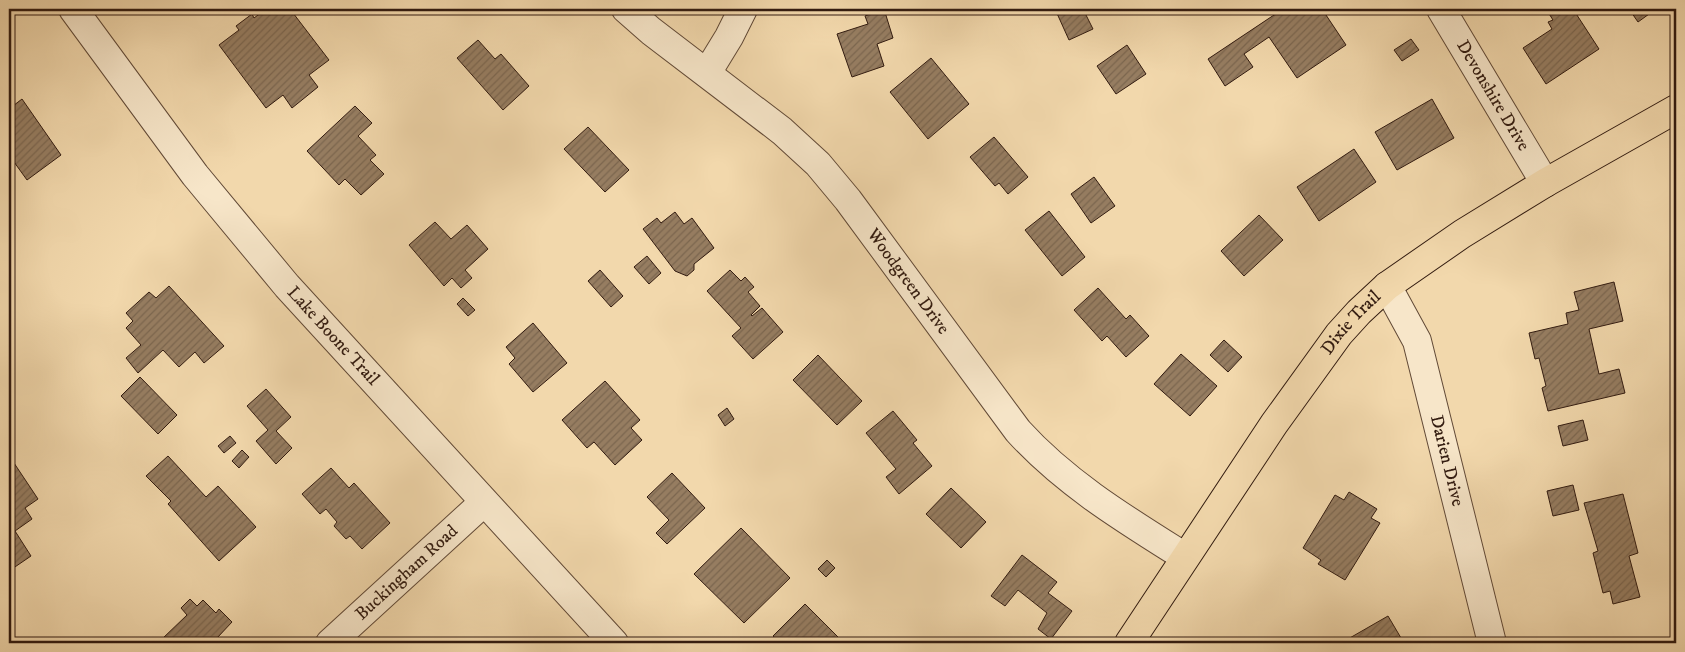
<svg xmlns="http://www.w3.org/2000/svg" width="1685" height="652" viewBox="0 0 1685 652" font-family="'IM FELL DW Pica',serif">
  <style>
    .building { fill: url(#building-hatch); stroke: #321b10 }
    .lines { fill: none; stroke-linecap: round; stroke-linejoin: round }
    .minor-casing { stroke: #624a37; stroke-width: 30 }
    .major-casing { stroke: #321b10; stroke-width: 30 }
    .minor { stroke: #f7e6c9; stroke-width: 28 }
    .major { stroke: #f2d8ac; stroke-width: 28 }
    .labels { text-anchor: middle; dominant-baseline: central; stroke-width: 5; stroke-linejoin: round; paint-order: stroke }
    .street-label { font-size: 18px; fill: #321b10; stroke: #f7e6c9 }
  </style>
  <defs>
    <pattern id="building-hatch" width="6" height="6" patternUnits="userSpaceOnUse" patternTransform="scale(1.25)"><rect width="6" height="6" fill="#967d61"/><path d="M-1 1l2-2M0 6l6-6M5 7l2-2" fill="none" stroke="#7b664f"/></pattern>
  </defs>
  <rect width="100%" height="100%" fill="#f2d8ac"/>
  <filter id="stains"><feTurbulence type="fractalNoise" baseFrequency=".004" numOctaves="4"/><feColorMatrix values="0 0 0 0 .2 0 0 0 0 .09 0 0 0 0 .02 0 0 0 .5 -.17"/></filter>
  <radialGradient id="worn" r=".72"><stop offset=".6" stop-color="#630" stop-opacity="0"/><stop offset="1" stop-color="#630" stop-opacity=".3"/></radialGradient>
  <path class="building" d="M266,9H290L329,60L309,75L318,87L292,108L283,95L266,108L219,45L239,30L236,26L252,14L254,18Z
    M884,9L893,38L877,44L884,66L852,77L837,34L868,24L865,16Z
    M1055,9H1083L1093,29L1069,40Z
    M1283,9H1322L1346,45L1297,78L1269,37L1244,54L1253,67L1225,86L1208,59Z
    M1546,9H1573L1599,49L1546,84L1523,48L1552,29L1548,22L1553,20Z
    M1629,9H1656L1638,22Z
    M1411,39L1419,50L1402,61L1394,50Z
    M478,40L495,59L501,54L529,86L503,110L457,58Z
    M1127,45L1146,74L1116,94L1097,66Z
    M931,58L969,104L928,139L890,92Z
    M22,99L61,155L27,180L9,155V109Z
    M1432,99L1454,138L1397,170L1375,132Z
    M355,106L372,123L358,136L376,155L370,160L384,174L361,195L345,179L339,185L307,151Z
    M588,127L629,170L605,192L564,149Z
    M994,137L1028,177L1008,194L999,183L995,186L970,157Z
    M1354,149L1376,182L1319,221L1297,187Z
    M1094,177L1115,206L1091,223L1071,194Z
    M1049,211L1085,257L1062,276L1025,230Z
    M675,212L684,224L692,218L714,248L694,264V270L687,276L675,271L643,229L657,218L661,223Z
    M1259,215L1283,240L1244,276L1221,251Z
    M435,222L451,239L467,225L488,249L465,270L472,278L461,288L452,278L444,286L409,245Z
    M647,256L661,273L649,284L634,267Z
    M600,270L623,296L611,307L588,281Z
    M730,270L741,281L745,277L754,287L748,292L760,306L751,315L752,316L762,308L783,332L753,359L732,336L741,328L707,291Z
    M1614,282L1623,321L1589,329L1599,374L1619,369L1625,393L1548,411L1542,388L1546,386L1539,358L1535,359L1529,333L1568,324L1566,313L1579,310L1574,292Z
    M169,286L224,346L204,363L195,352L179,367L163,350L138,373L126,358L141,345L126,328L133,321L126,313L149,292L156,298Z
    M1098,288L1126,319L1130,315L1149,336L1126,357L1107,336L1102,341L1074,310Z
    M463,298L475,310L468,316L457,304Z
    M533,323L567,363L533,392L509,364L515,358L506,347Z
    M1224,340L1242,357L1228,372L1210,355Z
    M1181,354L1217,386L1190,416L1154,384Z
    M818,355L862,401L837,425L793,380Z
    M140,377L177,415L158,434L121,396Z
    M605,381L640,420L631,428L642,440L615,465L594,442L587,448L562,420Z
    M266,389L291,417L276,431L292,448L276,464L256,441L268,430L247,406Z
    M727,408L734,419L725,426L718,415Z
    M893,411L917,440L913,443L932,466L899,494L886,477L896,469L866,433Z
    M1583,420L1588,440L1563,446L1558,426Z
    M230,436L236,443L224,453L218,446Z
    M242,450L249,457L239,468L232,461Z
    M168,456L206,497L218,486L256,527L219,561L168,504L171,501L146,476Z
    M14,463L38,499L25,508L32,519L15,531L31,556L9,571V467Z
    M331,468L349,488L354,483L390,523L362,549L350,536L346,539L334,526L337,522L326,509L320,514L302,494Z
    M672,473L705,508L667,544L656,533L669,520L647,497Z
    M1573,485L1579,510L1553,516L1547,491Z
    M951,488L986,522L961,548L926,514Z
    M1349,492L1377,509L1371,518L1380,523L1345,580L1318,564L1321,560L1303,548L1335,495L1344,500Z
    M1623,494L1638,553L1629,556L1640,597L1613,604L1610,591L1603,593L1593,553L1598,551L1584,503Z
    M741,528L790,578L744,623L694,574Z
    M1022,555L1057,582L1048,593L1072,611L1051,639L1038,629L1047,613L1018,590L1005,606L991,596Z
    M827,560L835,568L826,577L818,569Z
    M190,599L197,606L203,600L216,613L219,609L232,622L217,638L220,641L218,643H166L162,639L187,615L181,608Z
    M805,604L838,637L832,643H780L773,636Z
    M1388,616L1404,643H1341Z"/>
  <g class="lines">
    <g class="minor-casing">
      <g id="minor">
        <path id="s1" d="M73,9L195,175L287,286L614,643"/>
        <path id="s2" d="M626,9L651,31L782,131L818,164L848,200L1018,431C1065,483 1126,520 1185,557"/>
        <path id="s3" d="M1441,9L1545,183"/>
        <path d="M707,73L729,37L743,9"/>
        <path id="s4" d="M1387,286L1417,341L1492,643"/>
        <path id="s5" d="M330,643L483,503"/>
      </g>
    </g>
    <g class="major-casing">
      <g id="major">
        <path id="s6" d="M1129,643L1274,424L1339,334L1359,312L1387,286L1462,234L1545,183L1676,109"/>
      </g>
    </g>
    <use href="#minor" class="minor"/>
    <use href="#major" class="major"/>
  </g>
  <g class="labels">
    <g class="street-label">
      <text stroke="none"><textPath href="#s3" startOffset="101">Devonshire Drive</textPath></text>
      <text stroke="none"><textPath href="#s2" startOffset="395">Woodgreen Drive</textPath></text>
      <text stroke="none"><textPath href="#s6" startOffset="390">Dixie Trail</textPath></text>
      <text stroke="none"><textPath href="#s1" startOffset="418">Lake Boone Trail</textPath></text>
      <text stroke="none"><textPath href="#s4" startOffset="186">Darien Drive</textPath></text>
      <text stroke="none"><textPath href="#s5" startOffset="104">Buckingham Road</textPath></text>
    </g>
  </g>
  <rect width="1685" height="652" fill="none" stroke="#f2d8ac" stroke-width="30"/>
  <rect x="10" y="10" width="1665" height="632" fill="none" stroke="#321b10" stroke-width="2.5"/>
  <rect x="15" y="15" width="1655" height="622" fill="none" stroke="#321b10"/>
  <rect width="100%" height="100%" filter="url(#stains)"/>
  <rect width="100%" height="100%" fill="url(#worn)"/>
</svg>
